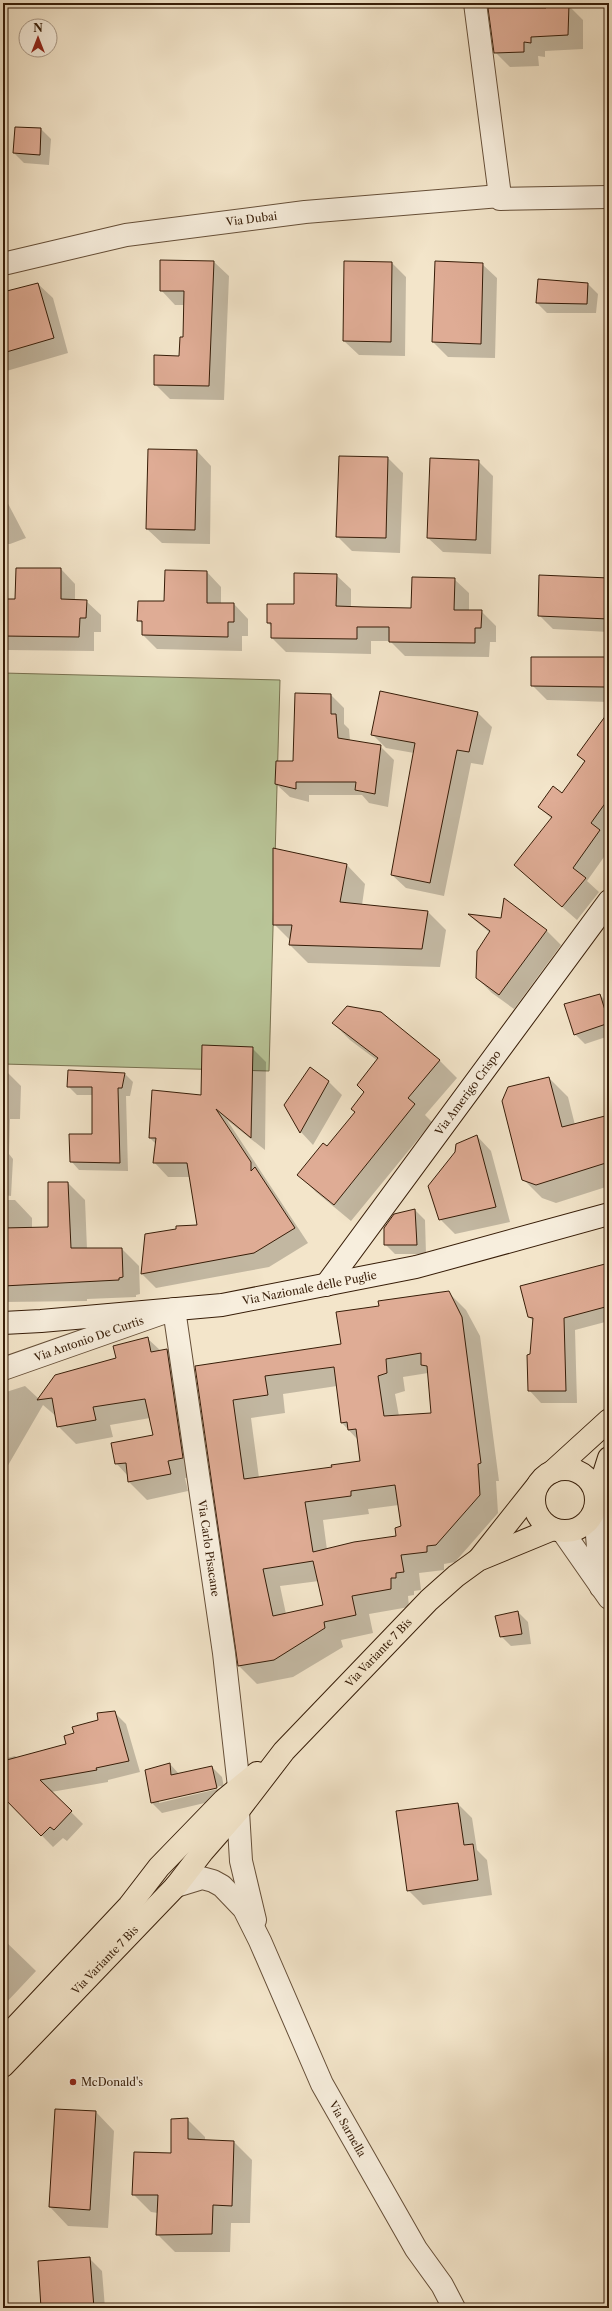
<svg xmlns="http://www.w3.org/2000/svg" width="612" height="2311" viewBox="0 0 612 2311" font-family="'Libre Caslon Text',serif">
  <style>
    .green { fill: #b9c598; stroke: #787150 }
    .shadow { fill: #0003; fill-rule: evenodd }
    .building { fill: #dfac95; stroke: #371d08; fill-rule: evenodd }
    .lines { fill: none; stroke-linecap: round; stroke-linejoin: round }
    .street-casing { stroke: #664f38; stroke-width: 24 }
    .secondary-casing { stroke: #371d08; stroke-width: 24 }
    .primary-casing { stroke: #371d08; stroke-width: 24 }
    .street { stroke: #f7eedd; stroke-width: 22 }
    .secondary { stroke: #f7eedd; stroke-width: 22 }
    .primary { stroke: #f3e5ca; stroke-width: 22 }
    .poi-dot { fill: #8f2418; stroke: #f7eedd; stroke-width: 1.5 }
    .labels { text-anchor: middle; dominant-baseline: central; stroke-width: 3; stroke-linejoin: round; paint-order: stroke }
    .street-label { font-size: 11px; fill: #371d08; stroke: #f7eedd }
    .poi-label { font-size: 11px; fill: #371d08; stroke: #f7eedd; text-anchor: start }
  </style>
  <rect width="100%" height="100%" fill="#f3e5ca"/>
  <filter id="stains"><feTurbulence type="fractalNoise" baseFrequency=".005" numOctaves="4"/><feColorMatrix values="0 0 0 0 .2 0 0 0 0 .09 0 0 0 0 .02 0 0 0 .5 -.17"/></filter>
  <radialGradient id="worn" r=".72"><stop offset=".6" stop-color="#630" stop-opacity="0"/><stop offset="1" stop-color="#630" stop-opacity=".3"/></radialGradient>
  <path class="green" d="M3,673L280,680L269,1071L3,1064Z"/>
  <path class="shadow" d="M488,3H497L504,9H547L568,5L583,20V49L545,51V57L538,56L539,66L510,67L495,52Z
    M605,27L609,28V45L607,43Z
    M41,129L51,139L49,165L24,163L14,153Z
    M609,229V279L605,275Z
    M214,262L229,276L224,400L170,399L155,384L180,357L184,338L185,305H175L161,290Z
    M392,263L406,277L405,356L359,355L344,341Z
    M482,264L497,278L495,358L448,357L433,342Z
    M38,284L53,298L68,353L3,372V293Z
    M588,284L598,294L596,313H547L537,303Z
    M197,451L211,466L210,544L162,543L147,529Z
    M340,457L388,458L403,473L400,553L352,551L338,537Z
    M478,461L493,476L491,554L443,552L428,538Z
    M3,494L26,538L10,544H3Z
    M61,569L75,584V600L86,601L101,615V632H94V651L8,650L3,645V600H16Z
    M207,572L221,587V604H234L248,619V636H242V651L157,649L143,635V624L138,620Z
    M336,575L351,589V608L412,609L454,579L469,593V611H481L496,626V642H490L489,657L405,656L390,641H371V654L286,652L272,638V627L268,623Z
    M609,579V632L553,629L539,615Z
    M605,658L609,662V702L547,700L532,685Z
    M331,695L344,708V724L349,729L350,741L380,746L394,760L388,807L369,803L362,795H309V802L290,797L276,784L294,762Z
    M478,713L492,727L483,765L471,763L444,896L406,888L392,875L414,753L386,748L372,734Z
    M609,720V831L605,836L609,840V850L587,881L599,892L577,920L529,878L552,819L539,807L563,795L586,763L578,755Z
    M347,865L365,884L362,905L427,911L446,930L440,967L308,963L290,945V940L274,924Z
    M470,916L546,930L561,945L514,1009L492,993L477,978L490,933Z
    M600,995L609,1004V1036L585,1044L575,1034Z
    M381,1012L440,1061L457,1078L425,1115L432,1122L351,1221L316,1192L299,1175L327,1148L356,1113L378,1061L350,1040L333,1023Z
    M252,1048L266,1062L265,1150L227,1120L308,1243L269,1267L156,1288L142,1274L198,1226L191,1177H168L154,1162L156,1144L150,1138L202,1096Z
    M310,1069L329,1082L342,1095L313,1145L301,1132L287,1107Z
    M3,1071H6L21,1086L20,1119H10L9,1154L13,1159L11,1196L3,1195Z
    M125,1074L133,1082L130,1096H126L128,1171L79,1170L71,1161L93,1135V1095H77L68,1086Z
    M549,1078L568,1097L575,1125L609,1116V1186L556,1203L542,1198L523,1179Z
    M477,1136L491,1151L510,1222L455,1234L440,1219L456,1153Z
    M68,1183L85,1200L87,1249H122L139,1266L140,1294L136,1295V1297L87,1299V1301L3,1302V1200H15L32,1218V1229L48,1228Z
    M415,1210L425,1220L426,1254H395L385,1244Z
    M609,1264V1321L575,1330L577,1403H541L529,1390L533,1321L529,1317Z
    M448,1292L466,1310L480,1336L499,1481H496L498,1513L455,1562L444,1564V1570L419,1573L421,1590L414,1591V1595L408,1596L409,1607L369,1614L373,1633L341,1640L343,1647L293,1677L257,1684L239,1666L196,1367L342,1345L380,1307ZM428,1373L433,1414L399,1416L395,1394L405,1391L403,1377ZM337,1386L342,1423L358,1440L361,1462L333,1468L259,1478L251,1418L285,1413L283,1394ZM399,1505L402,1527L398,1537L327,1550L323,1520L369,1514L368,1509ZM319,1581L324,1606L286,1614L280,1586Z
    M148,1339L161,1351L167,1350L184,1368L200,1476L185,1478L188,1491L147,1500L129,1482L128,1476L116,1463L154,1436L150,1418L110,1425L113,1437L76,1444L58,1426L57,1417L43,1405L3,1474V1393L25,1386L39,1399L117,1359Z
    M518,1612L528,1622L531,1644L511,1646L501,1636Z
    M114,1712L126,1724L140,1772L108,1780V1782L51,1792L83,1824L67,1841L63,1838L53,1847L3,1796V1759L15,1756L17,1758L67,1745L75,1734Z
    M170,1764L179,1774L212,1767L222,1777L226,1798L162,1813L152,1803ZM221,1786L222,1788L159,1803V1801Z
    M458,1804L472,1818L477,1850L487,1860L492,1895L423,1905L408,1890Z
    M3,1939L36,1971L3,2006Z
    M56,2110L96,2112L114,2131L108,2228L68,2226L50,2207Z
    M187,2119L205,2137V2141L234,2142L252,2160L250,2223H231L230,2252H175L157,2234L158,2213L151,2212L133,2194L172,2154Z
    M89,2258L102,2271L105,2308H42Z"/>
  <path class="building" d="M546,3L569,4L568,35L531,37V43L524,42V52L494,53L488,8H546Z
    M15,127L41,128L40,155L13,153Z
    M160,260L214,261L209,386L154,385V355L179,356L180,337H183L184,291H160Z
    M344,261L392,262L391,342L343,341Z
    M435,261L483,263L481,344L432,342Z
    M538,279L588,283L587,304L536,303Z
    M38,283L54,338L3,353V292Z
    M148,449L197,450L195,530L146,529Z
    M339,456L388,457L386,538L336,537Z
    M430,458L479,460L476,540L427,538Z
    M16,568H61V599L87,600L86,618H80L79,637L3,636V599H15Z
    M165,570L207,571V603H234V622H228V637L142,635V621H137L138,601H164Z
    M294,573L337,574L336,606L364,607L411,608L412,577L455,578L454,610H482L481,628H475V643L389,642V627H357V639L271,638V623H267V604H294Z
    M539,575L609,578V619L538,616Z
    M531,657H605V687L531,686Z
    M380,691L478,712L469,752L457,750L430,883L391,875L415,743L371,735Z
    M295,693L331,694V714H336L338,738L381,745L375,794L355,790L356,782H296V789L275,784L276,761H293Z
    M609,711V798L591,823L600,830L573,868L586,878L562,907L514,865L552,817L538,807L553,786L562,793L585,761L577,755Z
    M273,848L347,864L340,902L428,911L422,949L289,945L292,925H273Z
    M504,898L547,930L499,995L476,978L477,951L490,931L468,914L501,918Z
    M600,994L609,1023L574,1035L564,1004Z
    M347,1006L381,1012L440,1060L408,1098L415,1104L334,1205L297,1175L323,1143L327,1146L355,1112L351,1109L364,1092L357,1085L378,1058L332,1023Z
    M202,1045L253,1047L251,1138L216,1109L251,1162V1171L255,1167L295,1228L254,1253L141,1274L145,1234L176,1229V1226L197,1225L187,1163H153L156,1138H149L152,1090L201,1095Z
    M310,1067L329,1081L300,1133L284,1105Z
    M68,1070L125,1073L122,1088H118L120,1163L70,1162L69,1134H92V1087H67Z
    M549,1077L562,1127L609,1115V1162L536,1185L522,1180L502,1101L508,1087Z
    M477,1135L496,1207L439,1220L428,1186L455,1152L456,1144Z
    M48,1182H68L71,1248H122L123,1277L119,1278V1280L3,1286V1228L48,1227Z
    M415,1209L417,1245H384V1228L394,1214Z
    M609,1263V1306L564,1318L566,1391H528L527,1355L530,1354L533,1318L528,1317L520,1286Z
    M449,1291L462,1317L481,1463L478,1464L480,1495L436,1545L427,1546V1552L401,1555L404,1572L396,1573V1578H391V1589L352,1596L356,1615L324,1622L325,1628L274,1660L238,1666L195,1366L341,1344L336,1312L379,1306L378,1301ZM421,1353V1365L427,1366L431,1413L384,1416L378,1376L387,1373L386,1359ZM334,1367L341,1423L347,1422L348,1430L356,1429L360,1461L331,1465L332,1467L244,1479L233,1400L268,1395L265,1376ZM395,1485L401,1526L395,1528L396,1536L354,1542L313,1552L305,1502L351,1496V1491ZM313,1561L323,1605L273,1616L263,1569Z
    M148,1337L151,1352L167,1349L183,1458L168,1461L171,1474L128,1482L126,1463L115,1464L111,1443L153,1435L145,1399L93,1407L96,1420L57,1427L52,1398L37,1400L55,1375L116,1358L113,1346Z
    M518,1611L522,1634L500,1637L495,1616Z
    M115,1711L129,1761L96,1768L97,1770L40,1780L72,1811L54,1830L50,1827L41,1836L3,1797V1761L66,1744L64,1736L74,1733L72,1727L98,1720L97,1713Z
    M170,1763L171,1775L212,1766L217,1788L151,1803L145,1770Z
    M458,1803L464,1845L473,1844L478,1880L407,1891L396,1811Z
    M55,2109L96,2111L90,2210L49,2207Z
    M188,2118V2139L234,2141L232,2206L213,2205L212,2234L156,2235L158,2195H132L134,2152L171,2153V2119Z
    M90,2257L94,2308H41L38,2261Z"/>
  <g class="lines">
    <g class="street-casing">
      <g id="street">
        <path d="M475,3L500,196"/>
        <path id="s1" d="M3,264L126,235L305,212L500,196V199L609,197"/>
        <path id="s2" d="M3,1369L174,1309L224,1653L239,1787"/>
        <path d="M595,1509L601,1587"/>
        <path d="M563,1532L609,1598"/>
        <path d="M238,1811L241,1861L255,1920"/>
        <path id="s3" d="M176,1886L202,1878L213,1881L222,1886L244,1909L260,1941L322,2084L416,2249L442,2285L454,2308"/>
      </g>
    </g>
    <g class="secondary-casing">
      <g id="secondary">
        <path id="s4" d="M326,1285L609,901"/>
        <path id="s5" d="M3,1323L41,1321L222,1305L416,1267L609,1214"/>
      </g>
    </g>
    <g class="primary-casing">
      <g id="primary">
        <circle cx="565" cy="1500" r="31"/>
        <path d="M552,1472L609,1420"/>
        <path d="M596,1499L609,1458"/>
        <path d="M479,1559L537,1486"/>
        <path d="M3,2040L129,1906L159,1867L224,1800L257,1773"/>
        <path id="s6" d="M3,2066L176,1886L203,1851L238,1811L284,1751L429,1600L456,1576L478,1560L553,1529"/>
      </g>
    </g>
    <use href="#street" class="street"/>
    <use href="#secondary" class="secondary"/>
    <use href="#primary" class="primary"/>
  </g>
  <circle class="poi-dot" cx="73" cy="2082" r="4"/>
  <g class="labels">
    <g class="street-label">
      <text stroke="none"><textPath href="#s1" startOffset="253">Via Dubai</textPath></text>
      <text stroke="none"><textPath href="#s4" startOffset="239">Via Amerigo Crispo</textPath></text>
      <text stroke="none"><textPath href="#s5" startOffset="309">Via Nazionale delle Puglie</textPath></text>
      <text stroke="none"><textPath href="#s2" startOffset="91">Via Antonio De Curtis</textPath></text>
      <text stroke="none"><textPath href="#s2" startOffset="423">Via Carlo Pisacane</textPath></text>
      <text stroke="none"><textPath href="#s6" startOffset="559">Via Variante 7 Bis</textPath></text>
      <text stroke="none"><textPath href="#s6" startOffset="147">Via Variante 7 Bis</textPath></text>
      <text stroke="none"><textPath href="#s3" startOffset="324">Via Sarnella</textPath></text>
    </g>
    <g class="poi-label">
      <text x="81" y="2082">McDonald's</text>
    </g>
  </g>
  <rect width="612" height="2311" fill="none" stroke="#f3e5ca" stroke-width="16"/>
  <rect x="4" y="4" width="604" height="2303" fill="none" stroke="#371d08" stroke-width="2"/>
  <rect x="8" y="8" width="596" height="2295" fill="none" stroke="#371d08"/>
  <g transform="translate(38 38)"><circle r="19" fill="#f7eedd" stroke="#aa9a88"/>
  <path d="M0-3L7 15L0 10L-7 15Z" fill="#8f2418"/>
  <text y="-6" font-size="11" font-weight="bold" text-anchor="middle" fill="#371d08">N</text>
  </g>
  <rect width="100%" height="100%" filter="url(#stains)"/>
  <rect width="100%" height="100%" fill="url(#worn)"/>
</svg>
